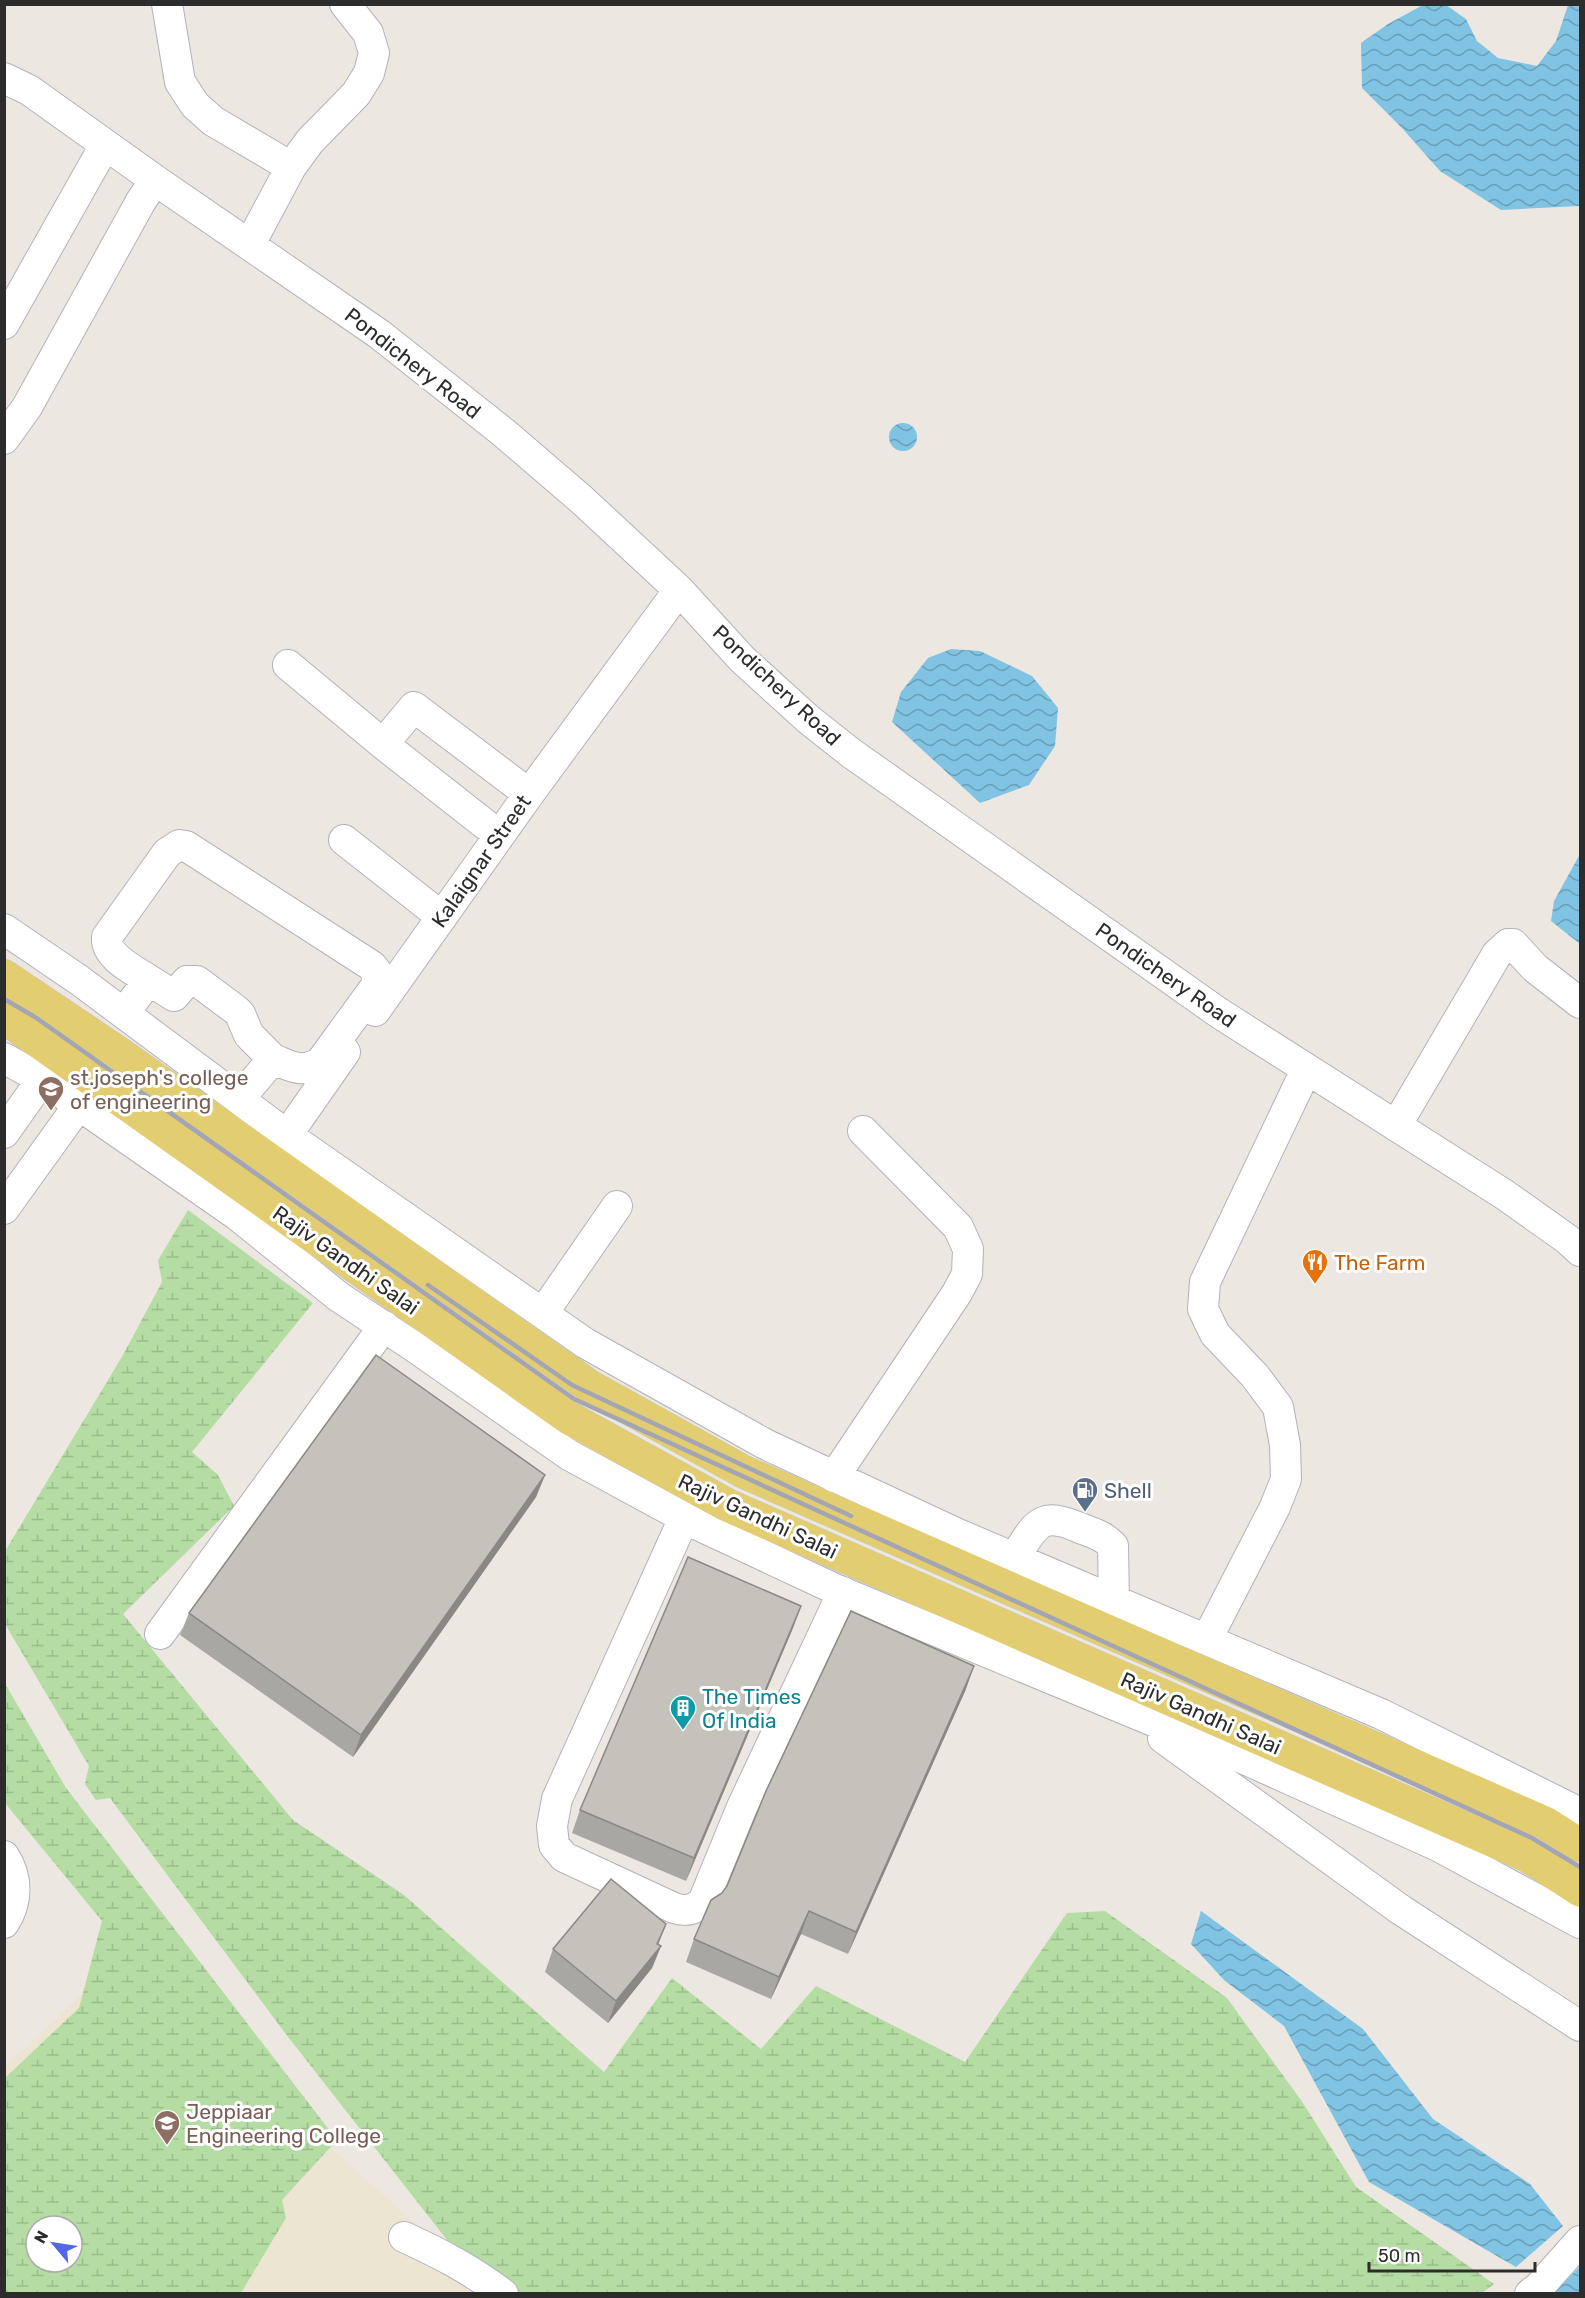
<svg xmlns="http://www.w3.org/2000/svg" width="1585" height="2298" viewBox="0 0 1585 2298" font-family="Rubik,sans-serif">
  <style>
    .education { fill: #ece5d2; fill-rule: evenodd }
    .wetland { fill: url(#wetland-marsh); fill-rule: evenodd }
    .water { fill: url(#water-waves) }
    .lines { fill: none; stroke-linecap: round; stroke-linejoin: round }
    .minor-casing { stroke: #b1b2bb; stroke-width: 32 }
    .major-casing { stroke: #c8c8c8; stroke-width: 34 }
    .minor { stroke: #fff; stroke-width: 30 }
    .major { stroke: #e2cd70; stroke-width: 33 }
    .rail { stroke: #a4a5b4; stroke-width: 4.5 }
    .wall { fill: #a9a7a2 }
    .shaded-wall { fill: #8a8884 }
    .building { fill: #c5c2bc; stroke: #8a8884; stroke-width: 1.5 }
    .labels { text-anchor: middle; dominant-baseline: central; stroke-width: 6; stroke-linejoin: round; paint-order: stroke }
    .street-label { font-size: 21px; fill: #2c2c2c; stroke: #fff }
    .education-label { font-size: 21px; fill: #785e54; stroke: #fff; text-anchor: start }
    .food-label { font-size: 21px; fill: #c56008; stroke: #fff; text-anchor: start }
    .service-label { font-size: 21px; fill: #4e5e75; stroke: #fff; text-anchor: start }
    .culture-label { font-size: 21px; fill: #0d838f; stroke: #fff; text-anchor: start }
  </style>
  <defs>
    <pattern id="wetland-marsh" width="20" height="14" patternUnits="userSpaceOnUse" patternTransform="scale(1.5)"><rect width="20" height="14" fill="#b4dca3"/><path d="M1 5h8M5 5V1M11 12h8M15 12V8" fill="none" stroke="#9bbd8c"/></pattern>
    <pattern id="water-waves" width="16" height="10" patternUnits="userSpaceOnUse" patternTransform="scale(1.5)"><rect width="16" height="10" fill="#80c3e2"/><path d="M0 5q4-4 8 0t8 0" fill="none" stroke="#699fb7"/></pattern>
  </defs>
  <rect width="100%" height="100%" fill="#ece8e1"/>
  <path class="education" d="M120,1958L437,2243L508,2294H5V2066ZM36,2226H72V2262H36Z"/>
  <path class="wetland" d="M188,1210L313,1303L192,1452L218,1475L234,1506L123,1614L293,1820L404,1895L604,2072L672,1978L761,2049L816,1986L965,2062L1067,1913L1105,1911L1227,1998L1303,2103L1356,2187L1494,2284L1481,2294L520,2293L451,2245L285,2033L110,1798L96,1800L85,1784L89,1766L5,1624L4,1553L123,1355L162,1282L158,1260Z
    M4,1682L66,1788L337,2140L282,2200L286,2218L241,2293H5V2078L79,2008L102,1921L5,1803ZM36,2226H72V2262H36Z"/>
  <path class="water" d="M1423,5H1446L1466,19L1477,41L1498,58L1537,66L1556,41L1568,5H1580V206L1501,210L1440,171L1402,128L1362,88L1361,43L1388,24Z
    M889 437a14 14 0 1 1 28 0a14 14 0 1 1-28 0Z
    M951,649L980,651L1032,676L1058,708L1055,746L1029,785L980,803L892,722L901,692L928,658Z
    M1580,854V944L1551,921L1554,901Z
    M1201,1911L1363,2029L1433,2119L1530,2184L1563,2226L1516,2267L1369,2182L1284,2026L1224,1980L1191,1944Z
    M1580,2266V2293H1554Z"/>
  <g class="lines">
    <g class="minor-casing">
      <path id="minor" d="M167,4L180,82L195,105L213,121L291,167
        M4,78L29,90L155,180L379,334L504,433L582,500L679,590L742,659L808,719L851,753L1219,1013L1505,1195L1567,1239L1580,1251
        M250,244L291,167L310,141L356,94L369,73L374,53L368,33L345,4
        M4,324L105,145
        M4,439L27,407L141,201L155,180
        M288,665L383,744L414,707L529,794
        M383,744L486,825
        M344,840L442,917
        M4,929L79,980L287,1135L585,1343L765,1444L958,1534L1381,1714L1580,1813
        M149,980L174,996L187,981H197L236,1010L240,1014L249,1035L273,1059
        M375,1011L529,794L679,590
        M124,1013L149,980C134,970 105,957 107,937L167,853L179,845L186,846L372,966L378,974L376,986L320,1063C300,1073 293,1067 273,1059L239,1099
        M4,1058L43,1080L237,1215L339,1297L413,1346L569,1455L696,1524L835,1589L1240,1757L1438,1846L1580,1923
        M1396,1126L1497,954L1508,944H1513L1535,968L1580,1003
        M4,1133L79,1027
        M287,1135L345,1052
        M4,1209L117,1052
        M543,1313L617,1206
        M834,1477L957,1293L967,1274L968,1249L958,1227L863,1131
        M684,1518L557,1799L552,1826L554,1845L564,1857L674,1908C687,1912 693,1910 703,1902L742,1807L843,1592
        M1014,1558C1036,1525 1039,1510 1080,1528C1093,1533 1104,1536 1113,1546L1114,1601
        M160,1634L384,1326
        M1207,1639L1275,1507L1286,1479L1285,1445L1278,1407L1255,1376L1215,1334L1203,1309L1205,1282L1306,1070
        M1163,1738L1401,1910L1580,2026
        M4,1856C18,1877 18,1902 4,1923
        M404,2237C441,2254 470,2269 503,2294
        M1530,2294L1539,2287L1580,2241"/>
    </g>
    <g class="major-casing">
      <path id="major" d="M4,976L117,1052L589,1386L744,1472L1545,1823L1580,1845
        M4,1017L569,1418L727,1505L1528,1856L1580,1890"/>
    </g>
    <use href="#minor" class="minor"/>
    <use href="#major" class="major"/>
    <path class="rail" d="M4,999L35,1017L574,1399L1532,1838L1580,1867
      M428,1285L572,1385L851,1516"/>
  </g>
  <path class="wall" d="M545,1475L536,1497L353,1757L180,1635L189,1613Z
    M801,1606L793,1628L686,1881L572,1833L580,1810Z
    M966,1689L848,1954L801,1934L771,1999L686,1962L694,1939L722,1893Z
    M658,1945L661,1946L652,1968L608,2023L545,1972L553,1949Z"/>
  <path class="shaded-wall" d="M545,1475L536,1497L353,1757L361,1735Z
    M801,1606L793,1628L686,1881L694,1858Z
    M974,1666L966,1689L848,1954L856,1932Z
    M809,1911L801,1934L771,1999L779,1977Z
    M666,1924L655,1953L661,1946L652,1968L608,2023L616,2001Z"/>
  <path class="building" d="M376,1355L545,1475L361,1735L189,1613Z
    M688,1557L801,1606L694,1858L580,1810Z
    M851,1611L974,1666L856,1932L809,1911L779,1977L694,1939L711,1900L722,1893L727,1886L766,1791Z
    M611,1879L666,1924L657,1944L661,1946L616,2001L553,1949Z"/>
  <defs>
    <g id="university-pin" transform="scale(1.35)"><path d="M0 17L-7.5 6A9.5 9.5 0 1 1 7.5 6Z" fill="#8d6e63" stroke="#fff"/><path d="M0-5L7-2L0 1L-7-2ZM-4 1L0 2.5L4 1V4Q0 6-4 4Z" fill="#fff"/></g>
    <g id="restaurant-pin" transform="scale(1.35)"><path d="M0 17L-7.5 6A9.5 9.5 0 1 1 7.5 6Z" fill="#e8710a" stroke="#fff"/><path d="M-5-6h1v4h1v-4h1v4h1v-4h1v5L-1.5 .5V6h-2V.5L-5-1ZM5-6V6H3V1.5H1.5Q1.5-4 5-6Z" fill="#fff"/></g>
    <g id="fuel-pin" transform="scale(1.35)"><path d="M0 17L-7.5 6A9.5 9.5 0 1 1 7.5 6Z" fill="#5c6f8a" stroke="#fff"/><path d="M-5.5-6h7V0h2V4h1.3V-2.5L3-4.5l.8-.8L6-3V5H2.5V1h-1V6h-7ZM-4.2-4.7v3.2H.2V-4.7Z" fill="#fff"/></g>
    <g id="building-pin" transform="scale(1.35)"><path d="M0 17L-7.5 6A9.5 9.5 0 1 1 7.5 6Z" fill="#0f9aa8" stroke="#fff"/><path d="M-4-6H4V6H1V3H-1V6H-4ZM-2.5-4.3h1.7v1.8h-1.7ZM.8-4.3h1.7v1.8H.8ZM-2.5-1h1.7V.8h-1.7ZM.8-1h1.7V.8H.8Z" fill="#fff"/></g>
  </defs>
  <g fill-rule="evenodd">
    <use href="#university-pin" x="51" y="1089"/>
    <use href="#restaurant-pin" x="1315" y="1262"/>
    <use href="#fuel-pin" x="1085" y="1490"/>
    <use href="#building-pin" x="683" y="1708"/>
    <use href="#university-pin" x="167" y="2123"/>
  </g>
  <g class="labels">
    <g class="street-label">
      <text transform="translate(413 363) rotate(38)">Pondichery Road</text>
      <text transform="translate(777 685) rotate(43)">Pondichery Road</text>
      <text transform="translate(481 861) rotate(-55)">Kalaignar Street</text>
      <text transform="translate(1166 975) rotate(35)">Pondichery Road</text>
      <text transform="translate(346 1260) rotate(35)">Rajiv Gandhi Salai</text>
      <text transform="translate(758 1516) rotate(25)">Rajiv Gandhi Salai</text>
      <text transform="translate(1201 1713) rotate(24)">Rajiv Gandhi Salai</text>
    </g>
    <g class="education-label">
      <text x="70" y="1077">st.joseph's college<tspan x="70" dy="24">of engineering</tspan></text>
      <text x="186" y="2111">Jeppiaar<tspan x="186" dy="24">Engineering College</tspan></text>
    </g>
    <g class="food-label">
      <text x="1334" y="1262">The Farm</text>
    </g>
    <g class="service-label">
      <text x="1104" y="1490">Shell</text>
    </g>
    <g class="culture-label">
      <text x="702" y="1696">The Times<tspan x="702" dy="24">Of India</tspan></text>
    </g>
  </g>
  <rect width="1585" height="2298" fill="none" stroke="#2c2c2c" stroke-width="12"/>
  <g transform="translate(54 2244) rotate(299)"><circle r="28" fill="#ffffff" stroke="#ababab" stroke-width="1.5"/>
  <path d="M0-4.5L10 22L0 15L-10 22Z" fill="#5467e6"/>
  <text y="-9" font-size="16" font-weight="bold" text-anchor="middle" fill="#2c2c2c">N</text>
  </g>
  <path d="M1369 2262v9h166v-9" fill="none" stroke="#2c2c2c" stroke-width="3"/>
  <text x="1378" y="2262" font-size="18" fill="#2c2c2c" stroke="#ffffff" stroke-width="4.5" paint-order="stroke">50 m</text>
</svg>
